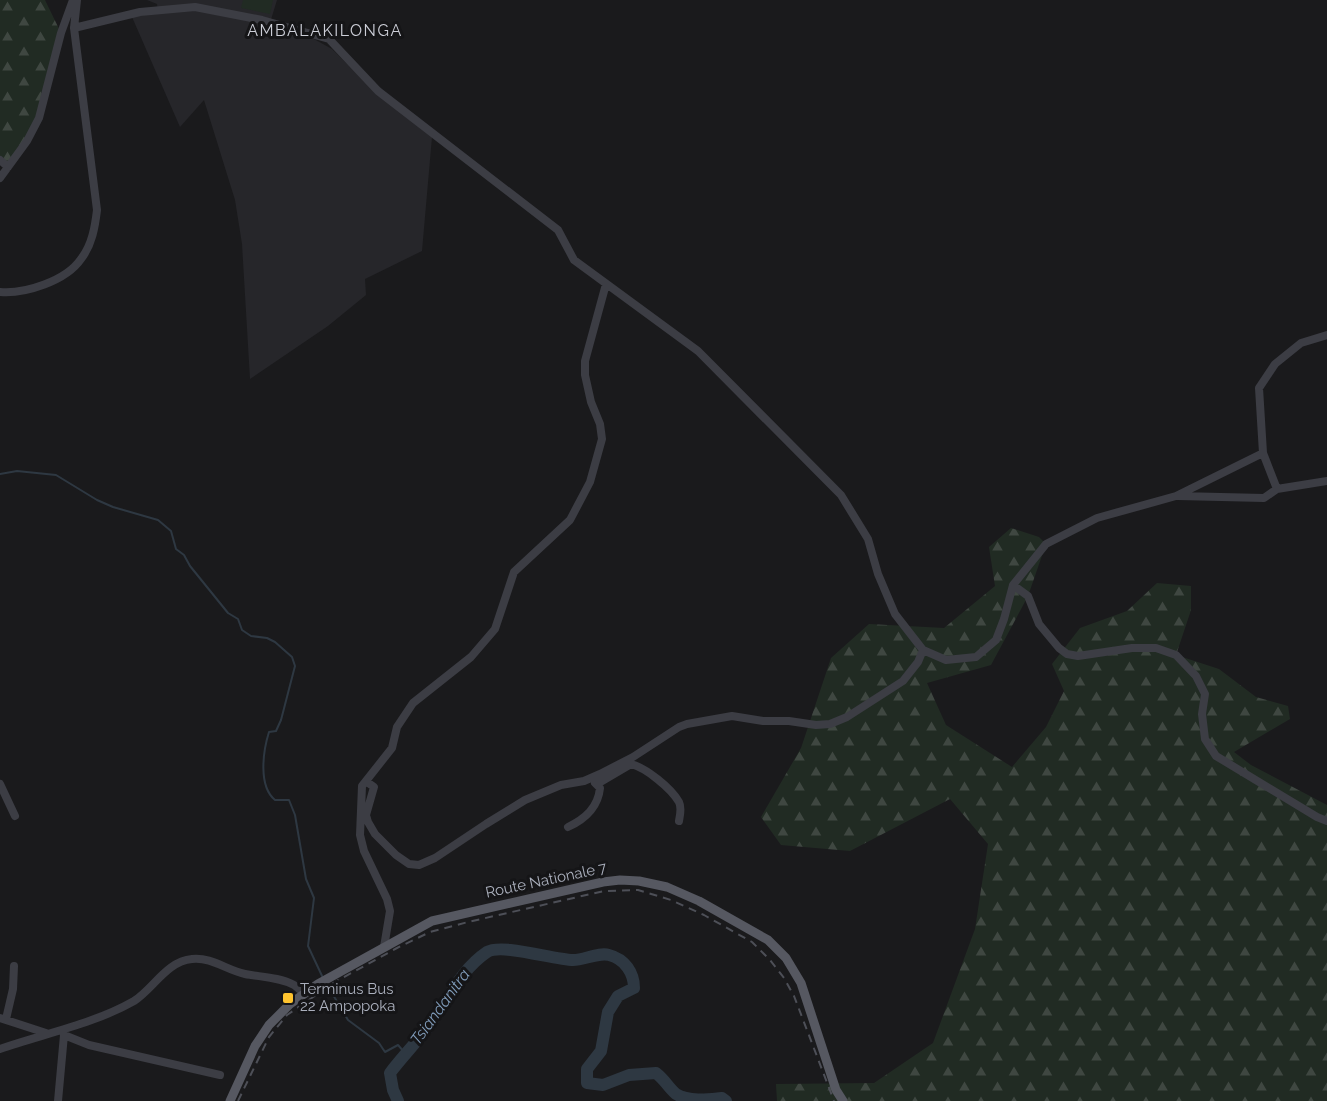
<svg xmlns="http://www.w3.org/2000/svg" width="1327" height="1101" viewBox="0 0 1327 1101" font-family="Raleway,sans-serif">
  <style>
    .built { fill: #26262a }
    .grass { fill: #212b23 }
    .forest { fill: url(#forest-firs) }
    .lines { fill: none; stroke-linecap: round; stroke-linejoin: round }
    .stream { stroke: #2e3842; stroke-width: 2 }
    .river { stroke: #2e3842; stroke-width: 12 }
    .minor { stroke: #3c3d44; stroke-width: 8 }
    .major { stroke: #565861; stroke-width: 9 }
    .rail { stroke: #4d4f57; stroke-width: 2; stroke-dasharray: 8 6; stroke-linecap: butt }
    .poi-dot { fill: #ffc42f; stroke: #151517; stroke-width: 2 }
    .labels { text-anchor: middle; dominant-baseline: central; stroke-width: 6; stroke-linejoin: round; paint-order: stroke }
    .street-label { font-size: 15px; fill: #abb0bd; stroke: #151517 }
    .poi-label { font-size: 15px; fill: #abb0bd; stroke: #151517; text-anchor: start }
    .neighbourhood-label { font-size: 16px; letter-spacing: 1.5px; fill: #cdcfd8; stroke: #151517 }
    .water-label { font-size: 16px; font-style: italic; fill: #809cba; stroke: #151517 }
  </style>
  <defs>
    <pattern id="forest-firs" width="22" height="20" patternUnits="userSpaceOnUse" patternTransform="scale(1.5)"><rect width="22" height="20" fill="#212b23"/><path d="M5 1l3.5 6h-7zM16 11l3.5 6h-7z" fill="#3f4741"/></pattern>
  </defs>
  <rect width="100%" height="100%" fill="#1a1a1c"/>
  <path class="built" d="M147,0H277L269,26L303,33L332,49L377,93L432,137L422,251L365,279L366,295L328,326L250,379L242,244L235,200L204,100L180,127L132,17L158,13L157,4Z"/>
  <path class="grass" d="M243,0H273L270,14L241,8Z"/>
  <path class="forest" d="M0,0H45L61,33L39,118L10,165L0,156Z
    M1011,528L1039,537L1046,544L1028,596L991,665L927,683L946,725L1012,767L1046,727L1064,691L1052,664L1080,628L1127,611L1157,583L1191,586V610L1176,655L1219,669L1256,697L1288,706L1290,719L1234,752L1251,765L1327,805V1101H777L776,1084L874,1083L933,1043L975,929L988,844L950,799L850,851L781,845L761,817L801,748L831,658L869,624L944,628L995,586L989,547Z"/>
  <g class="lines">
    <path class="stream" d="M0,474L17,471L56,475L97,500L113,507L158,520L171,531L176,549L184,555L190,566L228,613L238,619L242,630L251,636L267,638L275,642L292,657L295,666L281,720L276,731L269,732C263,751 258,786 275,800H289L295,815L306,879L314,898L308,946L323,978
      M326,983L348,1020L379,1043L385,1052L398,1045L405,1053"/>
    <path class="river" d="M398,1101L393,1090L390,1073C402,1057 416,1043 428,1027C448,1001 459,971 487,952C502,943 554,960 573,960C584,960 599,952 609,955C625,959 634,973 634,988L618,996L608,1012L601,1051L587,1069V1083L603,1085L629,1075L656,1073C665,1080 668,1087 676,1094C687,1101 709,1100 722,1098L726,1101"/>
    <path class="minor" d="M74,28L140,12L195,7L262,20L329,39L378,91L558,230L574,260L698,351L841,495L868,539L878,574L895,614L923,650L946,660L976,657L996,640L1004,619L1013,585L1046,544L1097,518L1176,496L1263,453L1259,388L1275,364L1301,343L1327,335
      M0,160L8,167
      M0,178L27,141L39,118L61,33L73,0
      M0,292C25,294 66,281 81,259C92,245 95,227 97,210L74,28L77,0
      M1263,453L1277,489
      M1178,496L1264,498L1277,489L1327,481
      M1013,585L1028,596L1039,624L1059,648L1067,654L1078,656L1132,648H1156L1176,655L1196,676L1205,694L1202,714L1205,739L1216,756L1317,817L1327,821
      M367,782L374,787L366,815L368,822L375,834L396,855L409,864L419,865L435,858L486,824L525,800L561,785L584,781L600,774L633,757L679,727L687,724L732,716L763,721H789L816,725L830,724L847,717L903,681L918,662L923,650
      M0,784L15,816
      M597,784L631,764C646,768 671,788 679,802C682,808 680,815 679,821
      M568,827C585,819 598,808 600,788L595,783
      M384,947L390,911L387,899L364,851L360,835L362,786L392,748L397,727L413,703L471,657L495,629L514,572L570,520L590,482L602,439L600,424L591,402L585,375V361L606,284
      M0,1018L46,1033
      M6,1019L13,989L14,966
      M63,1031L64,1035L89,1045L220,1075
      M0,1049C43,1034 94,1024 134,1001C153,989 167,961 192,959C212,957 226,970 245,974C260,977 279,977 294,985C297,987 301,991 304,994
      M58,1101L64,1035"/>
    <path class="major" d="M230,1101L255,1046L269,1025L290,1004L318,984L432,921L603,882L620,880L639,881L667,887L699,901L768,940L786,958L801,983L836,1090L843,1101"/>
    <path class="rail" d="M238,1101L269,1037L287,1015L335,982L397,948L430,932L468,922L604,891L638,890L671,900L704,915L752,942L770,960L784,978L794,996L834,1101"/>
  </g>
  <rect class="poi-dot" x="282" y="992" width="12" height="12" rx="3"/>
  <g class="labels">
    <g class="street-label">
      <text transform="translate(546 880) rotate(-12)">Route Nationale 7</text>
    </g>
    <g class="poi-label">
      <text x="300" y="989">Terminus Bus<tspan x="300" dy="17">22 Ampopoka</tspan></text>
    </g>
    <g class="neighbourhood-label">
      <text x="325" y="30">AMBALAKILONGA</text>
    </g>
    <g class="water-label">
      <text transform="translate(440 1007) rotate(-54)">Tsiandanitra</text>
    </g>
  </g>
</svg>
